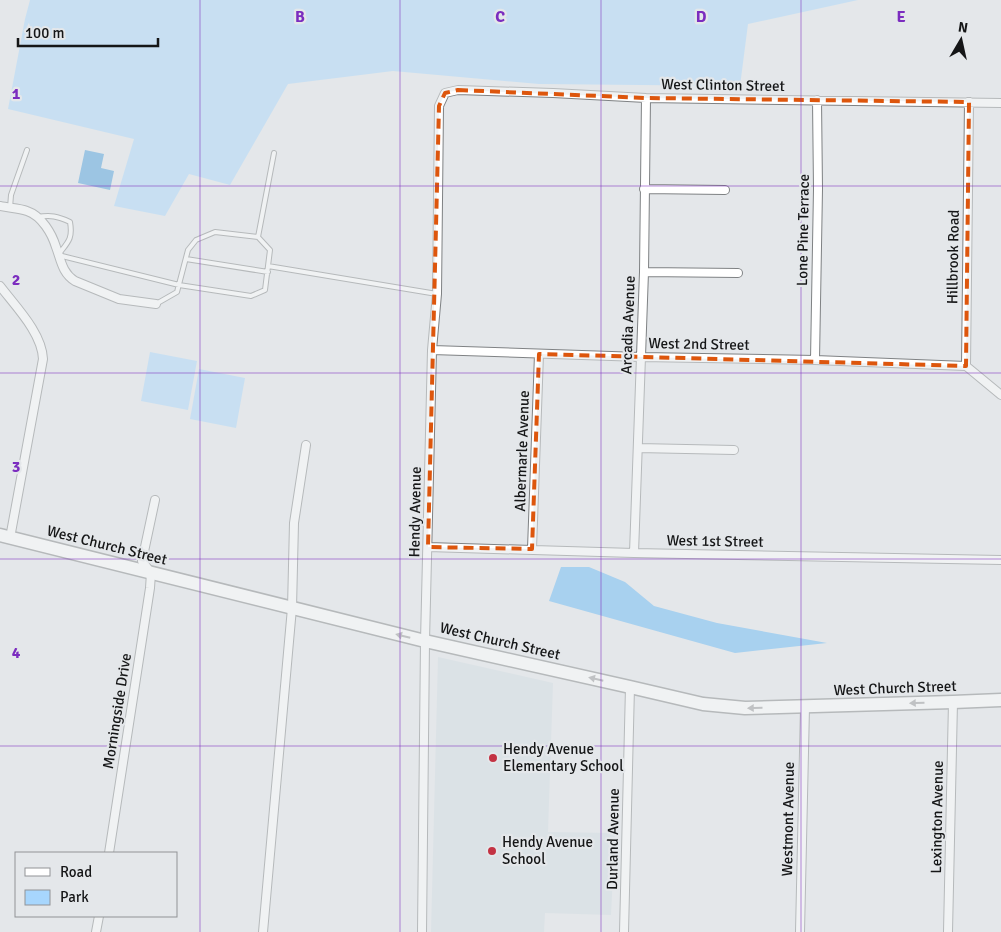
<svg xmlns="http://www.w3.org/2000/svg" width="1001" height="932" viewBox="0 0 1001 932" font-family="Signika,sans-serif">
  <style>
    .built { fill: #d1dbe3 }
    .green { fill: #a7d6fd }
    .forest { fill: #60b5f6 }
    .water { fill: #459bdb }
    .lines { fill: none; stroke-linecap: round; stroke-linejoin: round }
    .service-casing { stroke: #7f8284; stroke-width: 6 }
    .minor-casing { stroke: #7f8284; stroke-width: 10 }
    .primary-casing { stroke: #7f8284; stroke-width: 15 }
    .service { stroke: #fff; stroke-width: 4 }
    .minor { stroke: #fff; stroke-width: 8 }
    .primary { stroke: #fff; stroke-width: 12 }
    .oneway { fill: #969697 }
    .marked { fill: none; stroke: #dd560d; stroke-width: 4; stroke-dasharray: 10 6; stroke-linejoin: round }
    .grid { fill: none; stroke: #7b2cbf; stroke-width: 1; stroke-opacity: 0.55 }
    .poi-dot { fill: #c33243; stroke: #e4e7ea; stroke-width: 2 }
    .labels { text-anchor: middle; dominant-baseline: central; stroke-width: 4.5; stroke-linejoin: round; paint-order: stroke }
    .street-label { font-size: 15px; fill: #151617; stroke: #e4e7ea }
    .poi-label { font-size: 15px; fill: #151617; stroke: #e4e7ea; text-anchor: start }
    .grid-label { font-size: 16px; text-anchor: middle; font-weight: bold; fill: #7b2cbf; stroke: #e4e7ea; stroke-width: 4.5; stroke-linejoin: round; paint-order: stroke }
  </style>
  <rect width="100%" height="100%" fill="#e4e7ea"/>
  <path class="built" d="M438,657L553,683L548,832L615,833L611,915L545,913L544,932H431Z"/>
  <path class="green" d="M30,0H858L748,24L740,86L539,84L393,71L288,84L230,185L189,174L165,216L114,206L134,139L8,109L25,19Z
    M150,352L197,361L188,410L141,401Z
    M199,369L245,378L236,428L190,419Z"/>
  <path class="forest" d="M561,567H589L625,582L654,606L717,623L827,643L735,653L549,601Z"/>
  <path class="water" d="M85,150L104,154L101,168L114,171L110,190L78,183Z"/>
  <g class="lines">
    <g class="service-casing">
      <path id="service" d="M10,208L11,195L27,150
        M37,217C51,215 57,216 70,222C73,239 68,242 58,255L179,285L251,296L265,290L270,250L258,237
        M186,259L268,272
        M268,266L437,294
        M156,304L177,292L188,250L196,240L215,232L258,237L274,153"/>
    </g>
    <g class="minor-casing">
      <path id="minor" d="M969,102L966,366L1001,395
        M644,189L725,190
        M0,206C9,208 19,208 27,211C42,216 52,234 56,247C61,260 62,273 75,281L119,299L156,304
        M644,272L738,273
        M0,286C16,307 42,333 43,359L10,538
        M432,350L641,357L815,360L966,366
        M815,360L818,189L817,100
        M638,448L734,450
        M428,547L634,553L1001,560
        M532,549L539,354
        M634,553L644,272L646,98
        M109,853L150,588L151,573L142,561L155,500
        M96,932L99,916
        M263,932L292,608L294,523L306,445
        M422,932L425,641L432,350L437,294L439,106L445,93L458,90L553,93L646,98L1001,103
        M624,932L630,687
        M800,932L805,707
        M948,932L953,702"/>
    </g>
    <g class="primary-casing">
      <path id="primary" d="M0,535L425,641L630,687L703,704L745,708L953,702L1001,700"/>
    </g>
    <use href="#service" class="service"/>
    <use href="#minor" class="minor"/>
    <use href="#primary" class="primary"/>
  </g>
  <defs><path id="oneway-solid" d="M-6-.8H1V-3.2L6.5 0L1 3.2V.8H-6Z" transform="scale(1.25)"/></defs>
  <g class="oneway">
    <use href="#oneway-solid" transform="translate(403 636) rotate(-166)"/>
    <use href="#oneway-solid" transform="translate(596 679) rotate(-167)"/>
    <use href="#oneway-solid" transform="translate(917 703) rotate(178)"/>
    <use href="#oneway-solid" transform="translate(755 708) rotate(179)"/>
  </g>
  <path d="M0 0H1001V932H0ZM458,90L646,98L969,102L966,366L539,354L532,549L428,547L439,106L445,93Z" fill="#e4e7ea" fill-opacity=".55" fill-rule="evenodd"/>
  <path class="marked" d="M458,90L646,98L969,102L966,366L539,354L532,549L428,547L439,106L445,93Z"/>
  <path class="grid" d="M200,0V932M400,0V932M601,0V932M801,0V932M0,186H1001M0,373H1001M0,559H1001M0,746H1001"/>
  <g class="poi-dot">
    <circle cx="493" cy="758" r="5"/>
    <circle cx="492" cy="851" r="5"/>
  </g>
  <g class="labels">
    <g class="street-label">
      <text transform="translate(723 85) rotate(1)">West Clinton Street</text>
      <text transform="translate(803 230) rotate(-89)">Lone Pine Terrace</text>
      <text transform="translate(953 257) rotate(-89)">Hillbrook Road</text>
      <text transform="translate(628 325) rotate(-88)">Arcadia Avenue</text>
      <text transform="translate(699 344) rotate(1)">West 2nd Street</text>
      <text transform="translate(522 451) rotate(-88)">Albermarle Avenue</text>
      <text transform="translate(415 512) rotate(-89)">Hendy Avenue</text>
      <text transform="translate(715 541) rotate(1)">West 1st Street</text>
      <text transform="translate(107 545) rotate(14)">West Church Street</text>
      <text transform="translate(500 641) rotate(13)">West Church Street</text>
      <text transform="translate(895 688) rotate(-2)">West Church Street</text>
      <text transform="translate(117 711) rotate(-81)">Morningside Drive</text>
      <text transform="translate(937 817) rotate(-89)">Lexington Avenue</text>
      <text transform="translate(788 819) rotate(-89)">Westmont Avenue</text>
      <text transform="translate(613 839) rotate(-89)">Durland Avenue</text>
    </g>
    <g class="poi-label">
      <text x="503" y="749">Hendy Avenue<tspan x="503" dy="17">Elementary School</tspan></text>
      <text x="502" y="842">Hendy Avenue<tspan x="502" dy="17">School</tspan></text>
    </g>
  </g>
  <g class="grid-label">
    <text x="300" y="22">B</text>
    <text x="500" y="22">C</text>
    <text x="701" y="22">D</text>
    <text x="901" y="22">E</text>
    <text x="16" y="99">1</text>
    <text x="16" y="285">2</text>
    <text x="16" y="472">3</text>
    <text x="16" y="658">4</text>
  </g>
  <rect x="15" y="852" width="162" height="65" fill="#e4e7ea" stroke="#919396"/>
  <rect x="25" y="868" width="25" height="8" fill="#ffffff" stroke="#919396"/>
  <text x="60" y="877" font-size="15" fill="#151617">Road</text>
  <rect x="25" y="890" width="25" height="15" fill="#a7d6fd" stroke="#919396"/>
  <text x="60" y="902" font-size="15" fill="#151617">Park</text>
  <g transform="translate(961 40) rotate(9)" stroke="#e4e7ea" stroke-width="4" paint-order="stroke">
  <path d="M0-4L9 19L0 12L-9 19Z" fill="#151617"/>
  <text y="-8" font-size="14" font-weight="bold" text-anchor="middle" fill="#151617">N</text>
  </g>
  <path d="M18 38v8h140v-8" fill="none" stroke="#151617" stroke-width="2.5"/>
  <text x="25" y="38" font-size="15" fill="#151617" stroke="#e4e7ea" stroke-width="4" paint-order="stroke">100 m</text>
</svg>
